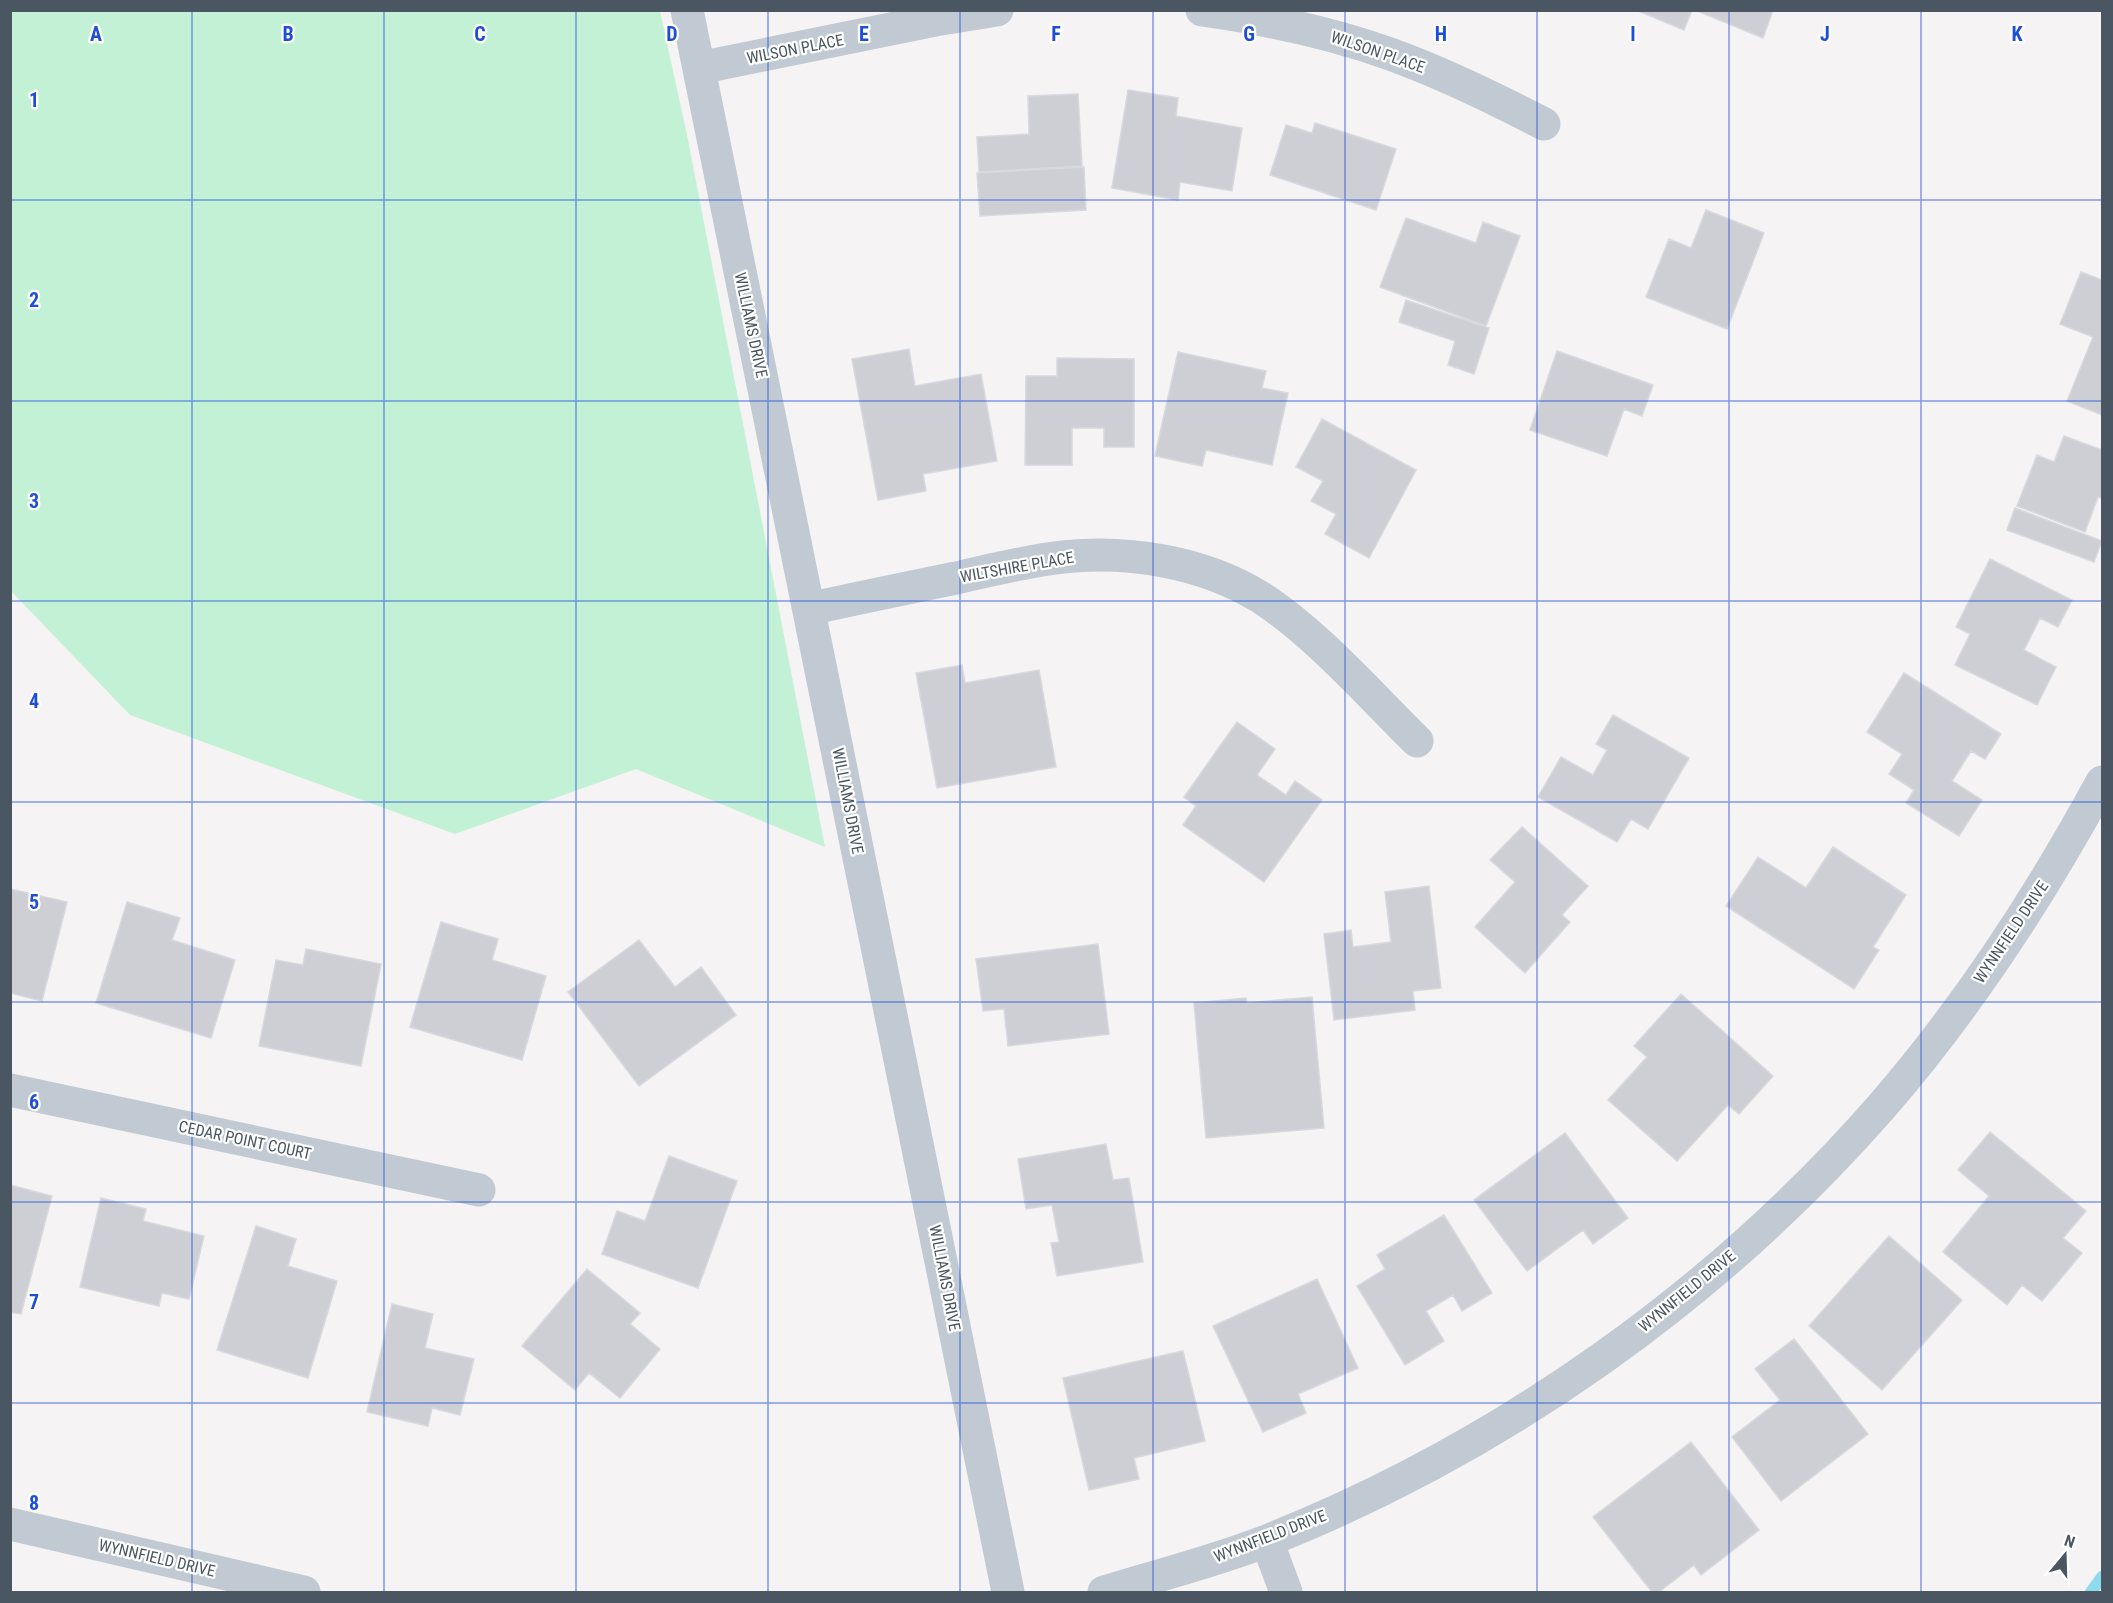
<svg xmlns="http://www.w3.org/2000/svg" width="2113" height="1603" viewBox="0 0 2113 1603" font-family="'Roboto Condensed',sans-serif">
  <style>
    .green { fill: #c3f1d5 }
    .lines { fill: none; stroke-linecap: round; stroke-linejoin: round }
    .stream { stroke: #90daee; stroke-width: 12 }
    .building { fill: #cdcfd5; stroke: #d7d9de; stroke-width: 1.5 }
    .street { stroke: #c1cad2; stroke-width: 33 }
    .grid { fill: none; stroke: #1d4ed8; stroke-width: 1.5; stroke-opacity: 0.55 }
    .labels { text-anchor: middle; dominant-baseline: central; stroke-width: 4.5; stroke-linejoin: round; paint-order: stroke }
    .street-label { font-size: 16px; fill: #4a5661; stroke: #fff }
    .grid-label { font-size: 20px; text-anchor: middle; font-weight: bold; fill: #1d4ed8; stroke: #fff; stroke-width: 4.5; stroke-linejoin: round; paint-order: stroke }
  </style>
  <rect width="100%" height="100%" fill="#f5f3f3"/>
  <path class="green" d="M11,10L660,11L687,135L825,847L636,769L455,834L130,715L11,591Z"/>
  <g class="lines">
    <path class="stream" d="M2091,1592L2102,1577"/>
  </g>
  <path class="building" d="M1636,10H1692L1684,30Z
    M1695,10H1773L1763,38Z
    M1128,90L1178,98L1176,116L1242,128L1232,191L1180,182L1178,200L1112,188Z
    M1078,94L1082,166L979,172L977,137L1029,134L1028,96Z
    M1315,123L1396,149L1376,210L1270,175L1286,125L1312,133Z
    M1084,167L1086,210L980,216L977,173Z
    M1706,210L1764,233L1727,329L1646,297L1669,239L1691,248Z
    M1406,218L1476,243L1483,222L1520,236L1486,326L1380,287Z
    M2081,272L2102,280V415L2067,401L2093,337L2060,324Z
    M1406,300L1489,328L1474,374L1448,365L1455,341L1399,322Z
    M909,349L915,386L981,374L997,461L923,474L926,491L878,500L852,359Z
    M1557,351L1653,385L1642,416L1624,409L1607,456L1530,430Z
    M1178,352L1266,371L1262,388L1288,393L1272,465L1206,450L1202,466L1155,456Z
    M1057,358L1134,359V447H1104V428H1072V465H1025L1026,376H1057Z
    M1322,419L1416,470L1369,558L1325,534L1336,514L1311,501L1323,481L1296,467Z
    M2064,436L2102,450V498L2098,497L2085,532L2017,506L2037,455L2054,462Z
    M2015,508L2102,541L2094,562L2007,530Z
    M1990,559L2072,600L2058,627L2040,618L2024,650L2056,667L2037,705L1955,665L1970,634L1956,627Z
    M962,665L965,683L1039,670L1056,767L937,788L916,673Z
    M1904,673L2001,734L1985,759L1971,751L1952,781L1982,800L1959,836L1906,803L1914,790L1889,774L1902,754L1867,732Z
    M1613,715L1689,758L1648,829L1631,819L1617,842L1538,797L1561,757L1593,775L1607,750L1596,744Z
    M1237,722L1275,749L1257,775L1286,795L1295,781L1322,800L1264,882L1183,825L1196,806L1184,797Z
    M1522,827L1588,886L1562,915L1570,922L1525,973L1475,927L1515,882L1490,860Z
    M1833,847L1906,895L1873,947L1879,950L1854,989L1726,906L1758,857L1806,888Z
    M1429,886L1441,988L1413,991L1415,1010L1334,1020L1324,934L1351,930L1353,947L1391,942L1385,892Z
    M10,889L67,902L42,1001L10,993Z
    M127,902L180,918L172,940L235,960L211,1038L96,1003Z
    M441,922L498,939L492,960L546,976L522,1060L410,1027Z
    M639,940L675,987L701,967L736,1015L639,1086L568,992Z
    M1098,944L1109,1034L1008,1046L1004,1009L983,1011L976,959Z
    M306,949L381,964L361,1066L259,1046L276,960L303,965Z
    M1681,994L1773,1076L1739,1114L1728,1105L1677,1161L1608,1100L1647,1057L1634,1046Z
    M1312,997L1324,1128L1206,1138L1194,1003L1246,998L1247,1003Z
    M1990,1132L2086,1211L2063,1238L2082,1253L2042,1301L2022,1285L2007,1305L1943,1252L1989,1196L1958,1170Z
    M1565,1133L1628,1218L1593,1244L1583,1230L1527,1271L1474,1200Z
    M1106,1144L1113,1180L1129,1178L1143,1262L1057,1276L1051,1243L1059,1242L1052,1205L1026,1209L1018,1159Z
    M669,1156L737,1181L698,1288L602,1254L617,1211L645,1221Z
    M10,1185L52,1196L21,1314L10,1312Z
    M101,1198L146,1209L143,1221L204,1236L189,1299L162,1293L159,1306L80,1287Z
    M1444,1215L1492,1293L1462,1311L1453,1295L1426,1311L1444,1341L1405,1365L1357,1286L1385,1269L1377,1255Z
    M256,1226L296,1239L288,1266L337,1281L308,1378L217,1350Z
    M1889,1236L1962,1300L1882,1390L1809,1326Z
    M587,1269L640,1313L630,1324L660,1349L620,1398L589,1373L575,1390L522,1346Z
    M1317,1279L1358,1368L1298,1394L1306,1413L1263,1432L1213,1326Z
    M392,1304L433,1314L425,1348L474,1359L460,1415L432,1408L428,1426L367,1412Z
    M1794,1339L1868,1434L1781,1501L1732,1437L1780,1400L1755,1369Z
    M1183,1351L1205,1441L1134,1458L1139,1479L1089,1490L1063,1378Z
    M1691,1442L1759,1530L1701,1575L1694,1565L1659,1592H1652L1593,1517Z"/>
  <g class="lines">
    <path class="street" d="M687,10L1008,1592
      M1202,10C1266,19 1329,32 1390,54C1443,73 1494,98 1544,124
      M699,68L935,20L997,10
      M809,609C858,598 907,588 956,578C991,570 1027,561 1063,557C1129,550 1203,562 1260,597C1316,633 1369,694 1417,741
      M10,1090L479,1190
      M10,1524L304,1592
      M1267,1541L1286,1592
      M1104,1592C1159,1575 1216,1561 1269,1540C1502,1447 1717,1295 1882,1106C1967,1008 2040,896 2102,782"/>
  </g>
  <path class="grid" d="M192,10V1592M384,10V1592M576,10V1592M768,10V1592M960,10V1592M1153,10V1592M1345,10V1592M1537,10V1592M1729,10V1592M1921,10V1592M10,200H2102M10,401H2102M10,601H2102M10,802H2102M10,1002H2102M10,1202H2102M10,1403H2102"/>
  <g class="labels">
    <g class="street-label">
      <text transform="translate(795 49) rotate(-11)">WILSON PLACE</text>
      <text transform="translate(1378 52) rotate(19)">WILSON PLACE</text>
      <text transform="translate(751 325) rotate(78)">WILLIAMS DRIVE</text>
      <text transform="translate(1017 567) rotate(-10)">WILTSHIRE PLACE</text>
      <text transform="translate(848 801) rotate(79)">WILLIAMS DRIVE</text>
      <text transform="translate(2011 932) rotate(-56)">WYNNFIELD DRIVE</text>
      <text transform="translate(245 1140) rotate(12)">CEDAR POINT COURT</text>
      <text transform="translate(945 1278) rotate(79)">WILLIAMS DRIVE</text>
      <text transform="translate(1687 1291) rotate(-39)">WYNNFIELD DRIVE</text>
      <text transform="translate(1270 1536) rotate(-21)">WYNNFIELD DRIVE</text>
      <text transform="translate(157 1558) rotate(13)">WYNNFIELD DRIVE</text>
    </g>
  </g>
  <g class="grid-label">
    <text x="96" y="41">A</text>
    <text x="288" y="41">B</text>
    <text x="480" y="41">C</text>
    <text x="672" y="41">D</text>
    <text x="864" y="41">E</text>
    <text x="1056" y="41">F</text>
    <text x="1249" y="41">G</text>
    <text x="1441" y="41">H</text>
    <text x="1633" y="41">I</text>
    <text x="1825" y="41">J</text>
    <text x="2017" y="41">K</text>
    <text x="34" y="107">1</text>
    <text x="34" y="307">2</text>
    <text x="34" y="508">3</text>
    <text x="34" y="708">4</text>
    <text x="34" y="909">5</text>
    <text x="34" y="1109">6</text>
    <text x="34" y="1309">7</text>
    <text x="34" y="1510">8</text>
  </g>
  <rect width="2113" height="1603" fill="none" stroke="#4a5661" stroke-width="24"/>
  <g transform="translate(2065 1555) rotate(19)" stroke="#ffffff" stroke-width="4.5" paint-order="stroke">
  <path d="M0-4.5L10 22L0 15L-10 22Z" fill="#4a5661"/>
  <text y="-9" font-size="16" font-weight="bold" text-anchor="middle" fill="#4a5661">N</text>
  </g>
</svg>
